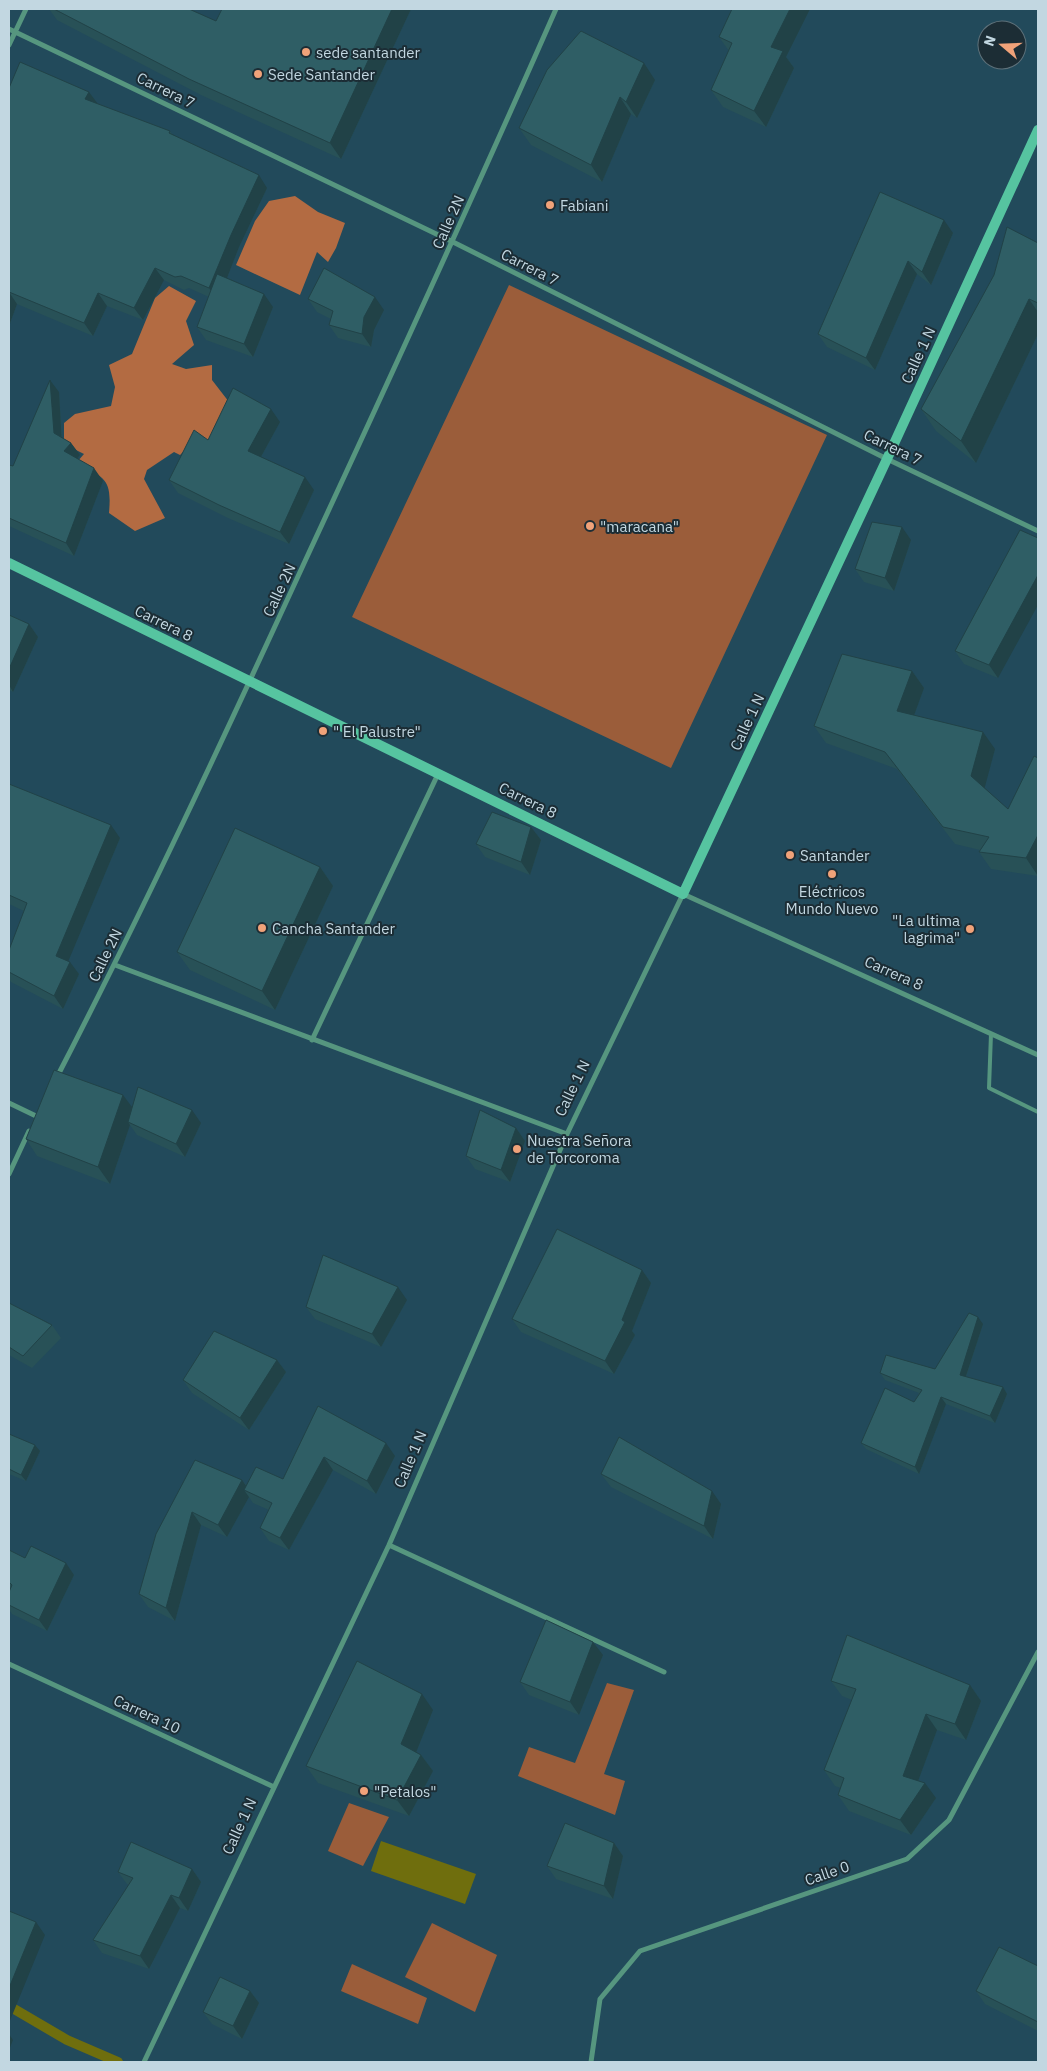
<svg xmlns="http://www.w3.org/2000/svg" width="1047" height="2071" viewBox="0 0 1047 2071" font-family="'IBM Plex Sans',sans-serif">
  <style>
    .green { fill: #9b5d3a }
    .forest { fill: #b36b42 }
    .water { fill: #6f6e0d }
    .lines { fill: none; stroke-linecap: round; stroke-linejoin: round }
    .stream { stroke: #6f6e0d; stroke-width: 10 }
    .lane { stroke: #56967f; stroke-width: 4 }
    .street { stroke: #56967f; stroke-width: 5 }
    .secondary { stroke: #56c4a0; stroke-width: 10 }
    .wall { fill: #285157 }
    .shaded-wall { fill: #214247 }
    .building { fill: #2f5e65; stroke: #214247 }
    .poi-dot { fill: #f0a279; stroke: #1c2d35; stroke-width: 2 }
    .labels { text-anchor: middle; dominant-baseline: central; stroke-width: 4; stroke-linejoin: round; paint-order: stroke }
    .poi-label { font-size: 15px; fill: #c2d7e1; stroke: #1c2d35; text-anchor: start }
    .street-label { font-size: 15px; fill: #c2d7e1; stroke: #1c2d35 }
  </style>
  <rect width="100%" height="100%" fill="#224a5b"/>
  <path class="green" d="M509,285L827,435L671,768L352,617Z
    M607,1683L634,1690L604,1774L625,1781L615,1815L518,1776L529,1747L575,1763Z
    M349,1803L389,1817L363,1866L328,1851Z
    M432,1923L497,1955L475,2012L405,1977Z
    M352,1964L427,1998L418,2024L341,1991Z"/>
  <path class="forest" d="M295,196L318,212L345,223L336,248L328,262L317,252L300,295L236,265L255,221L269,201Z
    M169,286L196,301L186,321L194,345L172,364L186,369L212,365V380L229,402L219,438L187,448L180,455L174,452L147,470L144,479L165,518L135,531L109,513C112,478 105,479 77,462L84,454L64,444V423L75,414L111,406L115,387L109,365L132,354L155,298Z"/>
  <path class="water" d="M381,1841L476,1874L465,1904L371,1871Z"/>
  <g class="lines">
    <path class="stream" d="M9,2006L67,2040L118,2062"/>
    <path class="lane" d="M991,1034L989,1088L1038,1112"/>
    <path class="street" d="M9,29L453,242L887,459L1038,531
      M9,45L26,9
      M115,965L567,1134
      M312,1040L438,774
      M57,1077C145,907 226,733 306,559C391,376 475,193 556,9
      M9,1103L36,1116
      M9,1174L29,1131
      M389,1545L664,1672
      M9,1664L274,1787
      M144,2062L389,1545L567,1134L683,894L1038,1055
      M591,2062L600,1999L640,1951L907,1859L949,1820L1038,1652"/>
    <path class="secondary" d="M9,563L683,894L887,459L1038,130"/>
  </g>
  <path class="wall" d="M49,9H189L216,21L411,9L341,159L201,95L57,20Z
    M732,9H810L786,57L794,68L766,127L723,107L711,90L729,51L719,37Z
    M655,80L637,118L631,114L602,182L531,145L519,128Z
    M9,88L97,104L170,131L172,135L267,188L239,247L227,278L273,307L253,357L206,340L197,327L209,297L189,288L184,290L164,280L143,320L107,306L93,336L17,304L9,326Z
    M880,192L953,233L931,285L917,274L875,370L827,347L818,334Z
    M1038,243V334L976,463L936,431L921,409Z
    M308,299L384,310L374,330L371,347L338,338L329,325L331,319L317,312Z
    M59,392L62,438L71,443L80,455L77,458L103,481L74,556L9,526V465L13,466Z
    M280,422L261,457L314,490L289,544L228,518L178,493L169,480L208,440Z
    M1020,530L998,678L964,664L955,651Z
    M911,540L894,591L864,582L855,569Z
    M9,615L29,624L38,637L13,692L9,690Z
    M912,671L924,688L914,715L995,749L984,788L1038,876L991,869L979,852L980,850L955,844L897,769L826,743L814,726Z
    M9,784L120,838L68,961L79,974L63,1009L11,982L9,979V950L24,911L9,904Z
    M531,827L541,840L530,875L485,857L476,844Z
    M320,867L333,886L275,1010L190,970L177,952Z
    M132,1107L201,1123L185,1157L137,1135L130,1125L110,1184L37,1156L26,1139Z
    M516,1128L525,1141L510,1182L475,1169L466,1156Z
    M642,1270L651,1283L632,1331L635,1335L614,1374L521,1332L512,1319Z
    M407,1300L381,1347L315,1319L306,1307Z
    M9,1303L52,1325L61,1338L32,1368L9,1355Z
    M983,1324L966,1377L1003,1387L1007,1394L995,1423L946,1404L919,1474L866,1449L861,1443L914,1402L919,1393L885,1380L880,1373L935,1369Z
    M277,1360L286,1372L249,1430L192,1393L183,1380Z
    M318,1406L395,1456L376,1494L333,1470L289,1550L269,1541L260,1528L269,1510L253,1503L249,1497L227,1537L201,1525L175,1621L148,1607L139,1594L156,1534L242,1480L247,1486L283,1479Z
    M9,1434L40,1451L26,1481L9,1474Z
    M601,1474L721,1504L713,1539L611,1487Z
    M9,1550L25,1558L74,1575L47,1631L12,1614L9,1609V1592L10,1589L9,1588Z
    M603,1655L579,1715L529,1695L520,1682Z
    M831,1681L970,1685L981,1701L966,1740L937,1730L918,1781L936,1798L911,1835L849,1811L838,1795L841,1788L835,1786L824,1770L852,1700L842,1696Z
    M433,1710L416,1752L421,1755L433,1771L409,1816L318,1783L306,1766Z
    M614,1843L623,1856L613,1899L556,1879L547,1866Z
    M192,1869L201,1882L188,1911L180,1908L149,1969L102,1953L93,1940L129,1885L127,1884L118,1872Z
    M1038,1966V2031L985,2004L976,1991Z
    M250,1991L259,2003L242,2039L212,2024L203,2012Z"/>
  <path class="shaded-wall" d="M392,9H411L341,159L330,143Z
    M790,9H810L786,57L794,68L766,127L754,111L771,47Z
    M644,63L655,80L637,118L626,102Z
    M89,92L98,104L85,99Z
    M620,97L631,114L602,182L591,165Z
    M259,175L267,188L239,247L218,301L209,288L231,235Z
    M944,220L953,233L931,285L922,272Z
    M908,261L917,274L875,370L866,358Z
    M155,268L164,280L143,320L134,308Z
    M9,292L17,304L9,326Z
    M98,293L107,306L93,336L84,323Z
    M264,294L273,307L253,357L244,344Z
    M375,297L384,310L374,330L371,347L362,334L364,317Z
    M1029,299L1038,312V334L976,463L961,441Z
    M50,380L59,392L62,446L54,433Z
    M271,409L280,422L257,464L248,451Z
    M71,443L80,455L73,463L64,451Z
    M94,468L103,481L74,556L66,543Z
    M305,477L314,490L289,544L280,532Z
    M902,527L911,540L894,591L885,578Z
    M1038,575V605L998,678L989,665Z
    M29,624L38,637L13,692L9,685V669Z
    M912,671L924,688L909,729L897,711Z
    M983,732L995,749L983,794L971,776Z
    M111,825L120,838L65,969L56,956Z
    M531,827L541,840L530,875L521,862Z
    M1038,835V876L1026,858Z
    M320,867L333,886L275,1010L262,991Z
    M70,962L79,974L63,1009L54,996Z
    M123,1095L135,1111L128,1122L130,1125L110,1184L98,1167Z
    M192,1110L201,1123L185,1157L176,1144Z
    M516,1128L525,1141L510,1182L501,1170Z
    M642,1270L651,1283L632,1331L635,1335L614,1374L605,1361Z
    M398,1287L407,1300L381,1347L372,1334Z
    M978,1317L983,1324L964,1382L960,1375Z
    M277,1360L286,1372L249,1430L240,1418Z
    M1003,1387L1007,1394L995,1423L990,1416Z
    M941,1397L946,1404L919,1474L915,1467Z
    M386,1443L395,1456L376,1494L367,1481Z
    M35,1445L40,1451L26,1481L21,1475Z
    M324,1457L333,1470L289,1550L280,1538Z
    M242,1480L251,1493L244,1490L249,1497L227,1537L218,1525Z
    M712,1491L721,1504L713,1539L704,1526Z
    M192,1512L201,1525L175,1621L166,1608Z
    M66,1563L74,1575L47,1631L39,1620Z
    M593,1642L603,1655L579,1715L570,1702Z
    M970,1685L981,1701L966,1740L955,1724Z
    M422,1694L433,1710L413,1760L401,1744Z
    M926,1714L937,1730L914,1792L903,1776Z
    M421,1755L433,1771L409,1816L397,1800Z
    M925,1783L936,1798L911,1835L900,1820Z
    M614,1843L623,1856L613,1899L604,1886Z
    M192,1869L201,1882L188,1911L179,1898Z
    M171,1895L180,1908L149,1969L140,1956Z
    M36,1922L45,1935L9,2023V1988Z
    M250,1991L259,2003L242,2039L233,2026Z
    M9,2034L13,2040L9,2050Z"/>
  <path class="building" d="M54,9H189L216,21L222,9H392L330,143L189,79Z
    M732,9H790L771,47L783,51L754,111L711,90L732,43L719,37Z
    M581,31L644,63L626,102L620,97L591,165L519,128L547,70Z
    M20,62L89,92L85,99L170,131L169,133L259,175L231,235L209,288L181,276L175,277L155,268L134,308L98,293L84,323L9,292V88Z
    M880,192L944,220L922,272L908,261L866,358L818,334Z
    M1007,227L1038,243V303L1029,299L961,441L921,409L994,275Z
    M324,268L375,297L364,317L362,334L329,325L333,311L308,299Z
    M217,274L264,294L244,344L197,327Z
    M50,380L54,433L71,443L64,451L94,468L66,543L9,518V465L13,466Z
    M233,388L271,409L248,451L305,477L280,532L219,505L169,480L194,430L208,440Z
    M872,522L902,527L885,578L855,569Z
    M1020,530L1038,538V575L989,665L955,651Z
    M9,615L29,624L9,669Z
    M842,654L912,671L897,711L983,732L971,776L1008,809L1034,756L1038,758V835L1026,858L979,852L989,837L943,827L885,752L814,726Z
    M9,784L111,825L56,956L70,962L54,996L9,972V950L27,903L9,895Z
    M492,812L531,827L521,862L476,844Z
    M235,828L320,867L262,991L177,952Z
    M54,1070L123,1095L98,1167L26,1139Z
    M138,1087L192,1110L176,1144L128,1122Z
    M480,1110L516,1128L501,1170L466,1156Z
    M557,1229L642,1270L622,1320L625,1322L605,1361L512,1319Z
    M323,1255L398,1287L372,1334L306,1307Z
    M9,1303L52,1325L23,1356L9,1347Z
    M969,1313L978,1317L960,1375L1003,1387L990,1416L941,1397L915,1467L861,1443L885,1388L914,1402L922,1390L880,1373L886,1355L935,1369Z
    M214,1331L277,1360L240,1418L183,1380Z
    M318,1406L386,1443L367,1481L324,1457L280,1538L260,1528L272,1503L244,1490L256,1467L283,1479Z
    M9,1434L35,1445L21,1475L9,1469Z
    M619,1437L712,1491L704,1526L601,1474Z
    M195,1460L242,1480L218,1525L192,1512L166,1608L139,1594L156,1534Z
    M31,1546L66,1563L39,1620L9,1605V1592L12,1585L9,1582V1550L25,1558Z
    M546,1620L593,1642L570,1702L520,1682Z
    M847,1635L970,1685L955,1724L926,1714L903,1776L925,1783L900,1820L838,1795L844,1778L824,1770L856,1689L831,1681Z
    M357,1661L422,1694L401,1744L421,1755L397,1800L306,1766Z
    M565,1823L614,1843L604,1886L547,1866Z
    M131,1842L192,1869L179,1898L171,1895L140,1956L93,1940L133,1878L118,1872Z
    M9,1911L36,1922L9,1988Z
    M999,1947L1038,1966V2022L976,1991Z
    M220,1977L250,1991L233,2026L203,2012Z"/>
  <g class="poi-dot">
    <circle cx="306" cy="52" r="5"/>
    <circle cx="258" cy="74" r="5"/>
    <circle cx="550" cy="205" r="5"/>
    <circle cx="590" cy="526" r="5"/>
    <circle cx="323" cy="731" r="5"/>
    <circle cx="790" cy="855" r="5"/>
    <circle cx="832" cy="874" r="5"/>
    <circle cx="262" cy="928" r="5"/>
    <circle cx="970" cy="929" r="5"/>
    <circle cx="517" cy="1149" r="5"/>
    <circle cx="364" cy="1791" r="5"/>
  </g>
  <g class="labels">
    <g class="poi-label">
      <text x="316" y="52">sede santander</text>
      <text x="268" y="74">Sede Santander</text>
      <text x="560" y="205">Fabiani</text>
      <text x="600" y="526">"maracana"</text>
      <text x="333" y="731">" El Palustre"</text>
      <text x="800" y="855">Santander</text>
      <text x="832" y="891" text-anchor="middle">Eléctricos<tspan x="832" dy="17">Mundo Nuevo</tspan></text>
      <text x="960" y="920" text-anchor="end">"La ultima<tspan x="960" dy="17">lagrima"</tspan></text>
      <text x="272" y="928">Cancha Santander</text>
      <text x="527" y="1140">Nuestra Señora<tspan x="527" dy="17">de Torcoroma</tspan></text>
      <text x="374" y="1791">"Petalos"</text>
    </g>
    <g class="street-label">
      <text transform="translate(166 90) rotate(26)">Carrera 7</text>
      <text transform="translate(448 222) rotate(-66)">Calle 2N</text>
      <text transform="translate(530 267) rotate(27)">Carrera 7</text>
      <text transform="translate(918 355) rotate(-65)">Calle 1 N</text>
      <text transform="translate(893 447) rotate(26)">Carrera 7</text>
      <text transform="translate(279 590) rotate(-65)">Calle 2N</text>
      <text transform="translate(164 623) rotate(26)">Carrera 8</text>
      <text transform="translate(747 722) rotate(-65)">Calle 1 N</text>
      <text transform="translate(528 800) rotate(26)">Carrera 8</text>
      <text transform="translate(105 955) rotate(-64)">Calle 2N</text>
      <text transform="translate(894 973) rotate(24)">Carrera 8</text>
      <text transform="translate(572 1088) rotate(-64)">Calle 1 N</text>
      <text transform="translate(410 1459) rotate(-67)">Calle 1 N</text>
      <text transform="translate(147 1714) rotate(25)">Carrera 10</text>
      <text transform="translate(239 1826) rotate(-65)">Calle 1 N</text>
      <text transform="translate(827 1873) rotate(-19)">Calle 0</text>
    </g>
  </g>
  <rect width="1047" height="2071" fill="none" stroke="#c2d7e1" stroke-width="20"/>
  <g transform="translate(1002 45) rotate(289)"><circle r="24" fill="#1c2d35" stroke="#5e717a"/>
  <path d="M0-4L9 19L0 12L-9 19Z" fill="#f0a279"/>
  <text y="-8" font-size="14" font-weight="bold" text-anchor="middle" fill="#c2d7e1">N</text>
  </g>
</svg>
